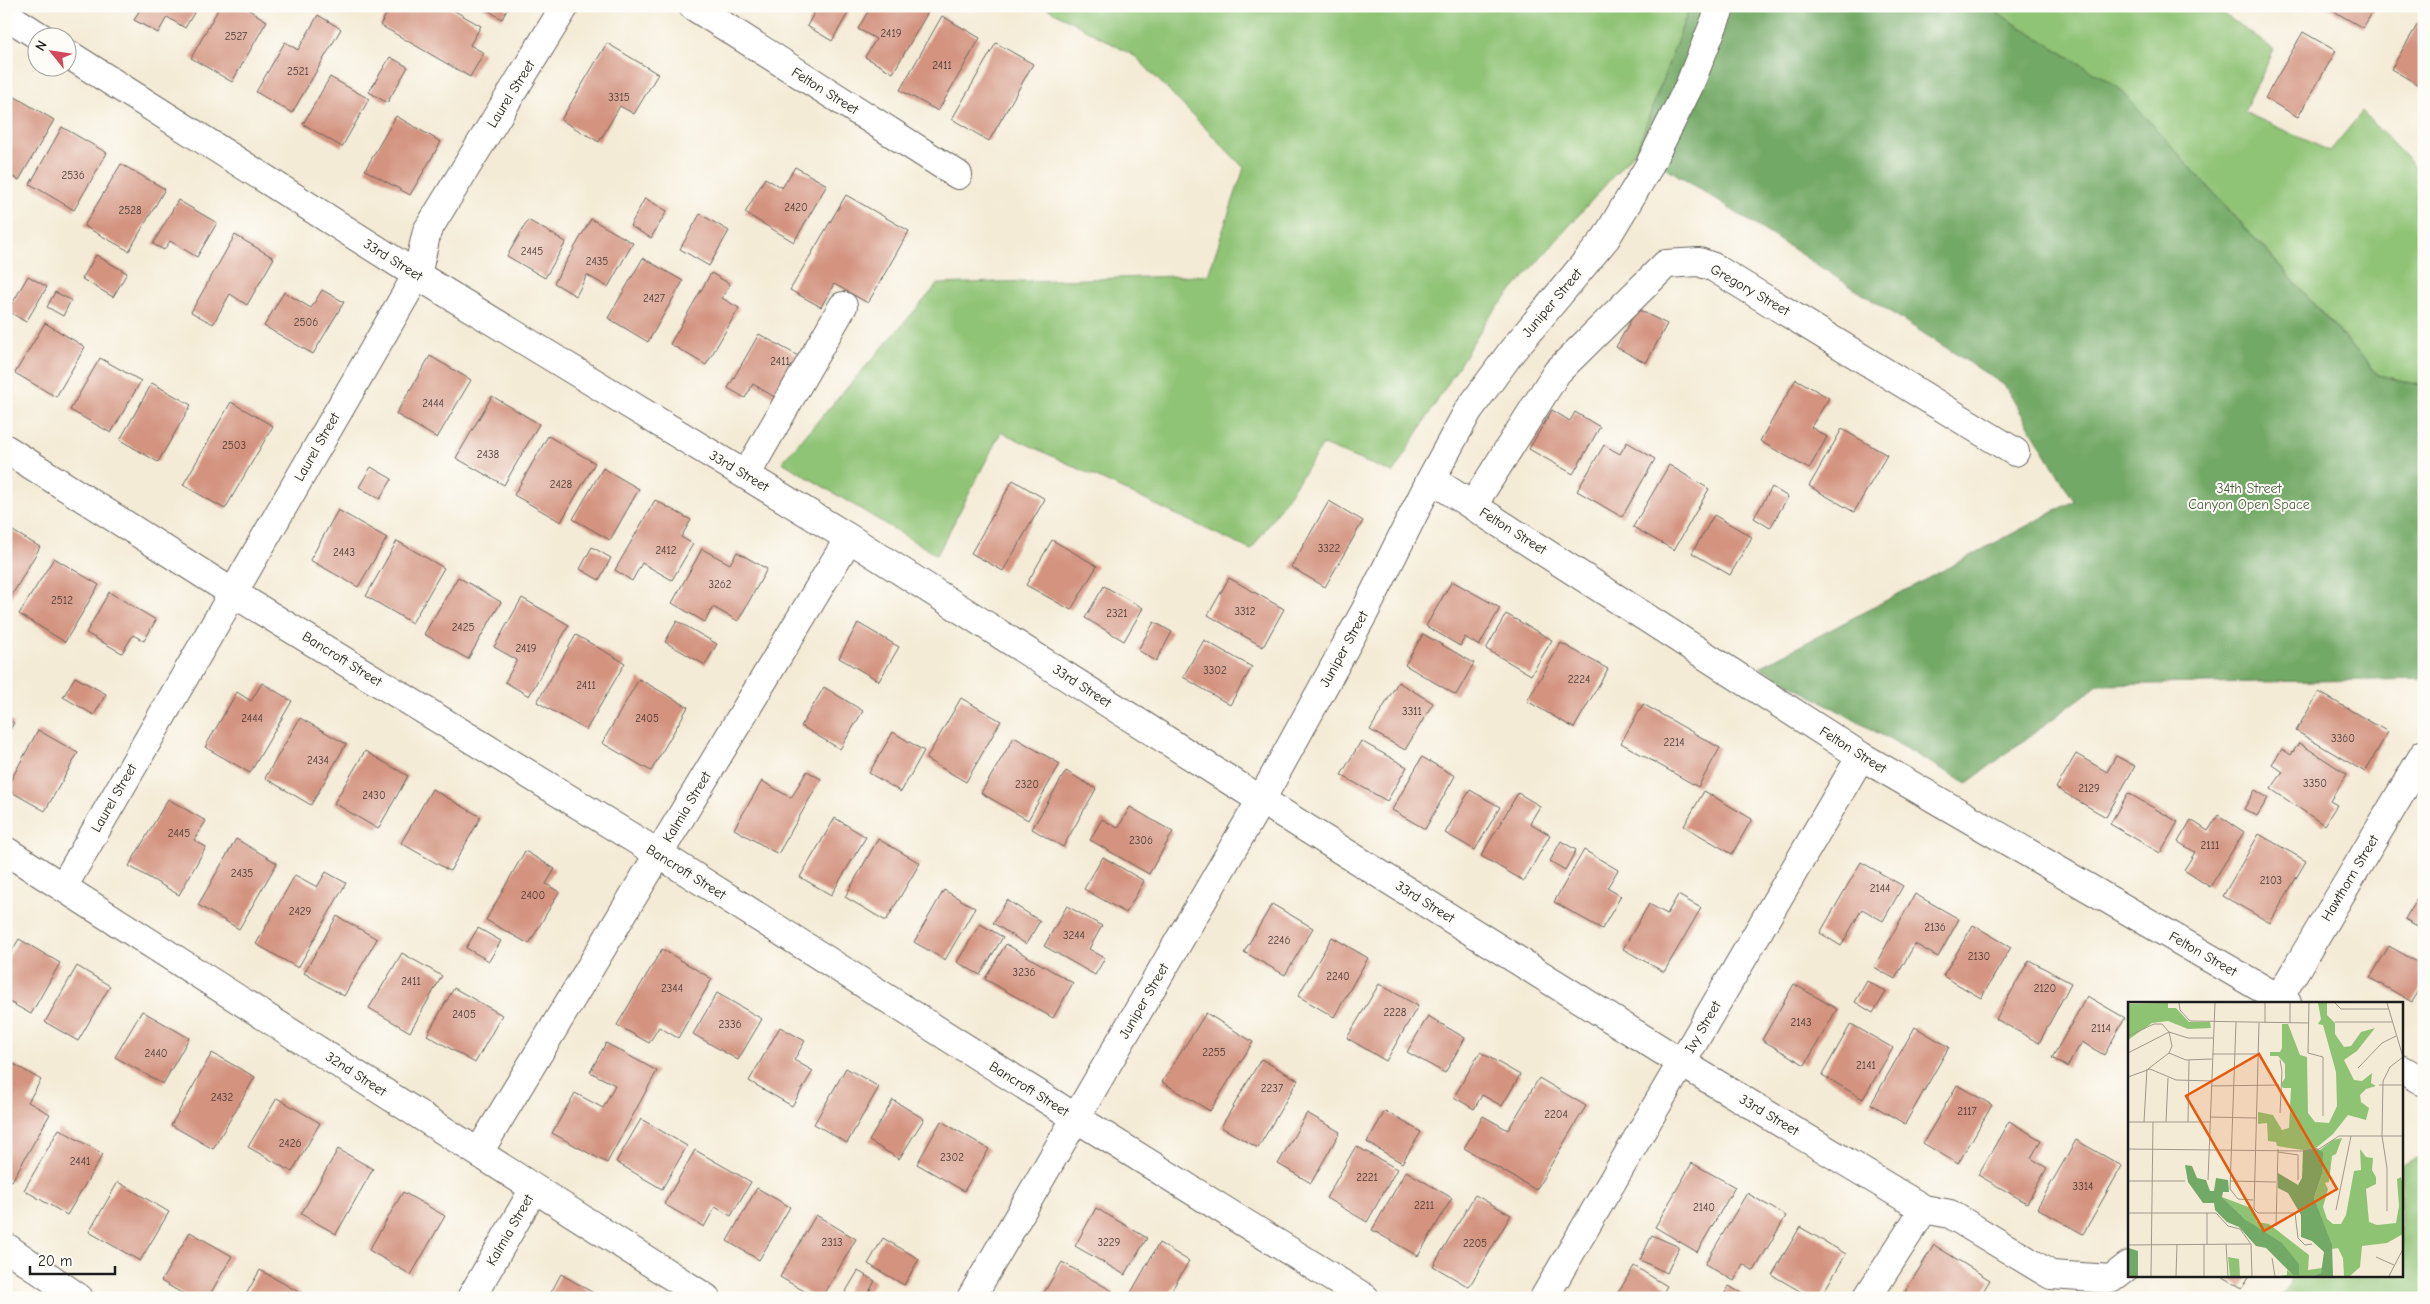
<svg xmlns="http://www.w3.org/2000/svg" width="2430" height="1304" viewBox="0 0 2430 1304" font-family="'Comic Neue',sans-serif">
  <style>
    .green { fill: #8fc374; stroke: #567048 }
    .forest { fill: #73a966; stroke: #486241 }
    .building { fill: #d3937f }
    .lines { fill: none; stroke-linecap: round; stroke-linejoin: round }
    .minor-casing { stroke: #68645d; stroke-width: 30 }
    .minor { stroke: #fff; stroke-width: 28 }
    .labels { text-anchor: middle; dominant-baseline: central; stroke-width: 4; stroke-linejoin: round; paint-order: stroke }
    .number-label { font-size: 11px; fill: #4a3a35 }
    .street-label { font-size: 14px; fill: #1c1c1c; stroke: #fdfcf7 }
    .park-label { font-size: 14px; fill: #4a5f3f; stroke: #fdfcf7 }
    .inset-road { fill: none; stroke: #9e988c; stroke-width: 1 }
    .view { fill: #e8590c; fill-opacity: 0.15; stroke: #e8590c; stroke-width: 2.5 }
    .inset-edge { fill: none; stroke: #1c1c1c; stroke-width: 2.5 }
  </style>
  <rect width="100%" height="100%" fill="#fdfcf7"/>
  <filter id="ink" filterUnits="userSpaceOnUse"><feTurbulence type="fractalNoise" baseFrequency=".02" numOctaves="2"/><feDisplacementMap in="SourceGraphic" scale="10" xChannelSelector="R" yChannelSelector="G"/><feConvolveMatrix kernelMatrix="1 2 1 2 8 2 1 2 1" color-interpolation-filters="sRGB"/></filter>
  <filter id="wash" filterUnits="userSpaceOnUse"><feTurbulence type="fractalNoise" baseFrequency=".0096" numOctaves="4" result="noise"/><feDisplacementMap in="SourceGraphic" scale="20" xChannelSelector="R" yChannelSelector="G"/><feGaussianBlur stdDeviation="1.12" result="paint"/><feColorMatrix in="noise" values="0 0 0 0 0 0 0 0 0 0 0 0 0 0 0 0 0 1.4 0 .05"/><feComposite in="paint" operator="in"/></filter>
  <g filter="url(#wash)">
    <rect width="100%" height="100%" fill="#f4ebd6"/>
    <path class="green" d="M1043,6H1690L1637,149L1488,318L1393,473L1323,445L1251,550L1001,432L937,555L782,462L938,284L1208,275L1244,168L1136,57Z
      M1986,6H2213L2274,50L2244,112L2330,151L2362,112L2424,176V386L2379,375L2118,87Z
      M2424,1155V1298H2278L2295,1275H2401V1165Z"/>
    <path class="forest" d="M1690,6H1986L2118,87L2378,375L2424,386V679L2098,685L1967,783L1760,667L2074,501L2004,385L1637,149Z"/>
    <g id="blocks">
      <path class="building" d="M142,6H198L185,28L167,17L158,33L134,20Z
        M220,6H242L267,21L232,82L191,58Z
        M391,6H446L481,26L470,45L484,53L470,77L380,25Z
        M481,6H509L502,19Z
        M818,6H852L832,41L807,26Z
        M871,6H919L928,12L893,73L865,57L876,39L858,29Z
        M2325,6H2376L2363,28Z
        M318,15L341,29L292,113L256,92L285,42L298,50Z
        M942,16L980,38L938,111L900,90Z
        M2419,22L2424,25V88L2391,69Z
        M2303,32L2336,51L2298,117L2265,98Z
        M607,43L658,74L634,114L620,106L599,142L561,120Z
        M996,43L1033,64L989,141L952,119Z
        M390,57L408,67L387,103L369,92Z
        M330,77L369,99L342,147L303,124Z
        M12,95L54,120L19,180L6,173V105Z
        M396,116L441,142L410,195L365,170Z
        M62,127L107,153L74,210L30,184Z
        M121,164L165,189L129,251L84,226Z
        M795,167L827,185L794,242L745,213L765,178L782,188Z
        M846,195L909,231L868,303L834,284L821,307L790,290Z
        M645,198L667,211L651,238L630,226Z
        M178,200L217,223L197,257L170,241L164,250L153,244Z
        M700,214L729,231L709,266L680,249Z
        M591,219L633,243L608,287L587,275L576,296L554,283Z
        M528,220L566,242L545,278L507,256Z
        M235,235L274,258L247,305L230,294L213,324L191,312Z
        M96,255L127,273L113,297L82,279Z
        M643,258L683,281L648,342L608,318Z
        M711,273L730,284L722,298L739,308L706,365L670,344Z
        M28,276L47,287L26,322L8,311Z
        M322,290L344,302L313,354L264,326L284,292L311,308Z
        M55,292L71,300L63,316L47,307Z
        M1637,309L1667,324L1646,363L1616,347Z
        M45,323L85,347L56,397L15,373Z
        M759,334L800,357L776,398L753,384L745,398L728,388Z
        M430,356L471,380L437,438L396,414Z
        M100,358L141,381L111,433L70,410Z
        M1796,379L1829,398L1811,427L1827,437L1809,469L1760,441Z
        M152,383L191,405L158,462L120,440Z
        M492,396L539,424L504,485L456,458Z
        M231,402L273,426L225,509L183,485Z
        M1552,410L1570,421L1575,412L1600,427L1573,474L1529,449Z
        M1842,429L1887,455L1854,512L1809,486Z
        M548,436L595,463L561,522L514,495Z
        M1627,442L1655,459L1622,517L1577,491L1604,445L1620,454Z
        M1669,465L1709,489L1674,550L1633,527Z
        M371,467L392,479L380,499L359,487Z
        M603,468L639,489L610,540L573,519Z
        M1013,480L1045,499L1003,571L971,553Z
        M1772,487L1788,497L1770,528L1754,518Z
        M655,500L691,520L681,537L693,544L672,580L642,563L632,581L615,570Z
        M1329,501L1363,521L1325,587L1291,567Z
        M338,510L387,538L358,587L310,560Z
        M1714,515L1752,537L1730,575L1692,553Z
        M6,527L40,547L8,602L6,601Z
        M1052,540L1097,566L1071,610L1026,585Z
        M397,541L444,568L412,623L366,596Z
        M592,547L611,558L599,580L580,569Z
        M702,549L730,564L737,552L767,569L738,621L713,607L705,622L672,603Z
        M54,558L99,585L65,642L19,614Z
        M458,577L501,602L468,659L424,634Z
        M1229,578L1284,609L1263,647L1208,615Z
        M1452,581L1500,608L1479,646L1465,637L1460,646L1426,626Z
        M1104,586L1143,608L1124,641L1085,618Z
        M109,592L156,620L144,641L133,635L122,653L86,633Z
        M522,598L569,625L529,696L505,682L517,660L494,647Z
        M1506,614L1552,640L1531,675L1486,649Z
        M677,621L717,644L705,665L665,642Z
        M1154,622L1172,632L1156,661L1138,650Z
        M858,623L899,647L879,681L839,658Z
        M1423,634L1474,663L1456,695L1405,665Z
        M576,635L625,663L586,730L537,702Z
        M1204,640L1252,667L1230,705L1183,677Z
        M1561,643L1608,669L1574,728L1527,701Z
        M75,677L106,694L94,715L63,697Z
        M639,679L688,707L651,771L602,743Z
        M1398,682L1433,703L1405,750L1370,730Z
        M262,683L292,701L250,773L205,747L237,692L251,701Z
        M824,687L863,711L840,749L801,726Z
        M2319,692L2388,732L2365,772L2296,731Z
        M961,698L1001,721L966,782L926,759Z
        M1643,704L1720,748L1698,787L1621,743Z
        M6,718L14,723L6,736Z
        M300,718L346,744L311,805L265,778Z
        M38,730L78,753L45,811L6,789Z
        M893,732L924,751L901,792L869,773Z
        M1014,737L1060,764L1028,820L981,793Z
        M1361,741L1407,767L1387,801L1341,775Z
        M2299,743L2347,774L2330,801L2337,805L2324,825L2271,789L2283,772L2272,764L2282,749L2291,755Z
        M365,751L408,776L378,829L334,803Z
        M2076,754L2107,772L2116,756L2135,766L2106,817L2056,788Z
        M1422,757L1455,776L1425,829L1392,810Z
        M807,771L821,779L778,854L734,829L762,781L791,798Z
        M1066,771L1096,789L1063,847L1032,829Z
        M432,789L481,817L450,871L401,843Z
        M1470,790L1500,807L1475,850L1445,833Z
        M2255,790L2268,798L2257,816L2244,809Z
        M1704,791L1752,819L1732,854L1684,826Z
        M1518,793L1540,806L1530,823L1550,835L1524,881L1481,856Z
        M2128,793L2178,822L2160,853L2110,824Z
        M168,799L206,821L194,840L206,847L179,895L129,866Z
        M1130,807L1173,832L1149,874L1090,840L1102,819L1118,828Z
        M2218,815L2244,832L2210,887L2184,870L2195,852L2178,842L2191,820L2208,831Z
        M835,818L866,837L831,895L800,877Z
        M2259,834L2306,861L2270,923L2223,896Z
        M236,839L277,863L239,929L198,905Z
        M878,839L920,863L886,921L845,897Z
        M1561,841L1576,850L1565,870L1550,861Z
        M1584,850L1618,870L1607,888L1621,896L1602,929L1554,902Z
        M525,851L555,869L546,884L559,892L529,944L486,920Z
        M1103,857L1144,881L1126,913L1084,889Z
        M1861,862L1903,886L1883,921L1862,909L1841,946L1820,933Z
        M326,872L346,883L298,968L256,944L295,875L317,887Z
        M944,890L975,908L945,960L914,942Z
        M1915,894L1959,919L1938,957L1915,944L1895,979L1874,967Z
        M1678,895L1701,908L1664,972L1623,949L1649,904L1667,914Z
        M2418,896L2424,900V930L2405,919Z
        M1007,900L1040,921L1026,944L993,923Z
        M1272,904L1313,928L1285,975L1244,952Z
        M1067,906L1102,926L1089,949L1105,958L1095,975L1044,946Z
        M337,916L377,939L344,996L304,973Z
        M980,924L1003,937L980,975L957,962Z
        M1973,925L2011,947L1981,998L1943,976Z
        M478,928L501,941L489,961L466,948Z
        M1332,937L1368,958L1334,1017L1298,996Z
        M19,939L60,963L31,1014L6,1000V961Z
        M1006,944L1073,983L1053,1018L985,979Z
        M2389,946L2424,966V983L2412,1002L2370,978Z
        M662,949L712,979L678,1038L659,1027L649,1043L617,1025Z
        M402,953L442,976L410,1032L369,1008Z
        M2029,960L2071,983L2039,1043L1996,1019Z
        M77,966L110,986L78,1041L45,1022Z
        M1867,981L1886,992L1873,1013L1855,1002Z
        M1379,984L1418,1006L1386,1061L1347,1038Z
        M1794,984L1837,1009L1805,1065L1762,1040Z
        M454,988L502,1015L475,1063L427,1035Z
        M717,993L762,1019L738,1060L693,1034Z
        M2087,996L2125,1018L2104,1055L2082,1042L2067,1067L2052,1058Z
        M142,1011L189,1038L163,1084L115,1057Z
        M1206,1013L1253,1042L1210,1111L1162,1082Z
        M1428,1016L1465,1038L1445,1073L1407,1052Z
        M1851,1024L1893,1048L1863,1099L1822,1075Z
        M780,1027L805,1041L794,1060L813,1071L792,1106L749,1081Z
        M1915,1027L1949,1047L1905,1124L1871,1104Z
        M606,1043L657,1071L607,1163L552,1133L575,1093L603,1108L615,1085L590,1072Z
        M1480,1052L1520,1075L1502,1106L1482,1095L1474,1109L1454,1097Z
        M212,1053L255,1077L213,1149L171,1125Z
        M1261,1059L1298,1080L1258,1148L1221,1127Z
        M14,1064L41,1080L28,1102L50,1114L12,1181L6,1178V1077Z
        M846,1068L879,1087L847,1143L814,1124Z
        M1539,1078L1586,1106L1536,1190L1464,1148L1483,1116L1508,1130Z
        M1957,1085L1992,1105L1958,1164L1923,1143Z
        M277,1098L320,1123L292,1172L248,1147Z
        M893,1100L924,1119L899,1159L869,1141Z
        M1385,1111L1421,1132L1402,1163L1367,1142Z
        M1307,1113L1340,1132L1311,1183L1278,1164Z
        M641,1119L687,1146L662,1189L616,1162Z
        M941,1121L989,1149L964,1191L917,1164Z
        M2009,1121L2041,1140L2031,1158L2047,1168L2027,1203L1978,1175Z
        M59,1129L103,1154L67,1215L24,1190Z
        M2076,1140L2122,1166L2083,1234L2037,1208Z
        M1356,1146L1397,1169L1367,1222L1326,1198Z
        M338,1149L373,1169L336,1234L301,1214Z
        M695,1150L751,1182L731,1216L715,1207L704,1227L664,1204Z
        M1692,1163L1735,1187L1697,1252L1655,1227Z
        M1406,1171L1452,1198L1418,1256L1372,1230Z
        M118,1182L169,1212L140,1261L89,1232Z
        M757,1188L790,1207L759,1260L727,1241Z
        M403,1192L445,1216L411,1275L369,1250Z
        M1747,1193L1786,1216L1754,1271L1743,1264L1734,1281L1705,1264Z
        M1475,1195L1511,1215L1469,1287L1433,1266Z
        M1096,1208L1147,1238L1125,1275L1075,1246Z
        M816,1215L856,1239L822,1298H816L780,1277Z
        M1800,1227L1846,1254L1820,1298H1812L1772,1275Z
        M190,1232L232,1256L208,1298H190L161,1281Z
        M1652,1235L1679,1247L1667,1273L1640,1260Z
        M883,1238L919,1259L904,1285L868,1264Z
        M1159,1243L1189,1261L1167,1298H1128Z
        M1934,1245L1990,1280L1979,1298H1901Z
        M1062,1262L1114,1292L1111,1298L1042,1296Z
        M1634,1266L1667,1286L1660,1298H1615Z
        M260,1270L302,1294L300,1298H244Z
        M858,1271L875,1281L868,1294L875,1298H842Z
        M561,1274L602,1298H548Z
        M2220,1275H2250L2242,1288Z
        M1729,1286L1749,1298H1722Z"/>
    </g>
  </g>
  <g filter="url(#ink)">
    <use href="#blocks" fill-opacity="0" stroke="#68645d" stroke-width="1"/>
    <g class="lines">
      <g class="minor-casing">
        <path id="minor" d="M693,6L958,175
          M6,15L42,38
          M68,54L417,275L849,538L1218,773L1682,1063L1924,1209L1950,1214L2051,1275L2111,1279L2129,1265
          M6,449L233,593L659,854L1076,1118L1365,1298
          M746,475L843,306
          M1431,479L1861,756L2287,1003
          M1473,505L1557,372L1666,264L1699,262L1713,267L2015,452
          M6,851L706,1298
          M63,887L417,275L427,231L565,6
          M2276,1003L2424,754
          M2401,1069L2424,1082
          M479,1152L849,538
          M6,1247L79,1298
          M471,1298L534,1189
          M971,1298L1261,800L1365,611L1431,479L1468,411L1512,351L1606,238L1648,168L1689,86L1721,6
          M1544,1298L1861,756
          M1867,1298L1924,1209"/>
      </g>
      <use href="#minor" class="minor"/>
    </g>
  </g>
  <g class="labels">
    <g class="number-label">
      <text x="891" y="33">2419</text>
      <text x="236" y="36">2527</text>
      <text x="942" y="65">2411</text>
      <text x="298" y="71">2521</text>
      <text x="619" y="97">3315</text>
      <text x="73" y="175">2536</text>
      <text x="796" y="207">2420</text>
      <text x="130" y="210">2528</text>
      <text x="532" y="251">2445</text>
      <text x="597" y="261">2435</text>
      <text x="654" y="298">2427</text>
      <text x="306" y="322">2506</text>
      <text x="780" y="361">2411</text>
      <text x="433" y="403">2444</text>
      <text x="234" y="445">2503</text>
      <text x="488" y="454">2438</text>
      <text x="561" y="484">2428</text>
      <text x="1329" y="548">3322</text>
      <text x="666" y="550">2412</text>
      <text x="344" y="552">2443</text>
      <text x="720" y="584">3262</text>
      <text x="62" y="600">2512</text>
      <text x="1245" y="611">3312</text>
      <text x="1117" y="613">2321</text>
      <text x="463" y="627">2425</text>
      <text x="526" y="648">2419</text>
      <text x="1215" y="670">3302</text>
      <text x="1579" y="679">2224</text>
      <text x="586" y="685">2411</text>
      <text x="1412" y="711">3311</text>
      <text x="252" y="718">2444</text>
      <text x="647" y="718">2405</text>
      <text x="2343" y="738">3360</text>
      <text x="1674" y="742">2214</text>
      <text x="318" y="760">2434</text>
      <text x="2315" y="783">3350</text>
      <text x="1027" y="784">2320</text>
      <text x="2089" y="788">2129</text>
      <text x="374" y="795">2430</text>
      <text x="179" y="833">2445</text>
      <text x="1141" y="840">2306</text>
      <text x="2210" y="845">2111</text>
      <text x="242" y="873">2435</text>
      <text x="2271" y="880">2103</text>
      <text x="1880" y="888">2144</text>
      <text x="533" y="895">2400</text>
      <text x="300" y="911">2429</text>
      <text x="1935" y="927">2136</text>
      <text x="1074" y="935">3244</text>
      <text x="1279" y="940">2246</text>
      <text x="1979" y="956">2130</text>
      <text x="1024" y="972">3236</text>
      <text x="1338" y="976">2240</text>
      <text x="411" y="981">2411</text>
      <text x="672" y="988">2344</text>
      <text x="2045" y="988">2120</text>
      <text x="1395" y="1012">2228</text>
      <text x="464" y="1014">2405</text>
      <text x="1801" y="1022">2143</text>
      <text x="730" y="1024">2336</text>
      <text x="2101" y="1028">2114</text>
      <text x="1214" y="1052">2255</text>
      <text x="156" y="1053">2440</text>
      <text x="1866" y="1065">2141</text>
      <text x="1272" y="1088">2237</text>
      <text x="222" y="1097">2432</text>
      <text x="1967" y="1111">2117</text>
      <text x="1556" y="1114">2204</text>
      <text x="290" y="1143">2426</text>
      <text x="952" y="1157">2302</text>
      <text x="80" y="1161">2441</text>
      <text x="1367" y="1177">2221</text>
      <text x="2083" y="1186">3314</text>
      <text x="1424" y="1205">2211</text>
      <text x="1704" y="1207">2140</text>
      <text x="832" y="1242">2313</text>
      <text x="1109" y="1242">3229</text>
      <text x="1475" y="1243">2205</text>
    </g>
    <g class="street-label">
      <text transform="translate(825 91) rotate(32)">Felton Street</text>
      <text transform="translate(511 94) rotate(-58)">Laurel Street</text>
      <text transform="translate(393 260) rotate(32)">33rd Street</text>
      <text transform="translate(1750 290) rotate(30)">Gregory Street</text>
      <text transform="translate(1552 303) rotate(-50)">Juniper Street</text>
      <text transform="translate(317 447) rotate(-60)">Laurel Street</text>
      <text transform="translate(739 471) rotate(31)">33rd Street</text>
      <text transform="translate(1513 531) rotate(32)">Felton Street</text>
      <text transform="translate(1344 649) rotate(-61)">Juniper Street</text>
      <text transform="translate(342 659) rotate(32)">Bancroft Street</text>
      <text transform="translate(1082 686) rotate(33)">33rd Street</text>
      <text transform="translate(1853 750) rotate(32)">Felton Street</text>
      <text transform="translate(114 798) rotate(-60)">Laurel Street</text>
      <text transform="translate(687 807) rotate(-59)">Kalmia Street</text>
      <text transform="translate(686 872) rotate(32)">Bancroft Street</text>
      <text transform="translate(2350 878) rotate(-59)">Hawthorn Street</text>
      <text transform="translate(1425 902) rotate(32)">33rd Street</text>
      <text transform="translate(2203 954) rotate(30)">Felton Street</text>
      <text transform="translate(1144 1001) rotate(-60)">Juniper Street</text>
      <text transform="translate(1703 1027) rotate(-60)">Ivy Street</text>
      <text transform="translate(356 1074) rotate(33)">32nd Street</text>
      <text transform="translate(1029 1089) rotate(32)">Bancroft Street</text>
      <text transform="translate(1769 1115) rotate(31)">33rd Street</text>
      <text transform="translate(510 1230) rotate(-60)">Kalmia Street</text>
    </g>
    <g class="park-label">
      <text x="2249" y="488">34th Street<tspan x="2249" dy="16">Canyon Open Space</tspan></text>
    </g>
  </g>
  <g transform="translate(2128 1002)">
    <rect width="275" height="275" fill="#f4ebd6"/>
    <path d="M40,1V6H48L61,20H82L83,26L60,27L40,19L24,21L0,38V2ZM190,1H199V13L207,21V32L216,45L223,44L233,30L247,26L229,49L216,58L226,78L234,79L244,71L243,81L248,84L238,87L232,93L233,100L241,106L238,118L220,113L205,132L188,146L175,148L149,144L148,140L140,139L139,121L130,122V110L145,113L154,128L161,126L163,86H155L153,82L157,76V62L150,54H142V50H152L154,46V22H160L172,53L179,55L180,111L187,120L201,121L209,104L208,70L195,23L190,22L193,17ZM214,136L208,152L204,154L201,180L197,181L200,187L195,205L199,217L205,222H213L218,213L226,169L233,168L232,147L238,155L245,156L244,168L248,175V182L238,187L241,220L249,223L268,221L271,204L269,177L273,175L275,184V232L259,241L234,244L232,265L222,274H216L215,256L210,246L204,247L186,196L194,172L192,148L205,138ZM94,195L123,206L129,220L141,222L181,253L180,268L194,266L193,271L185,274H151L159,273V268L165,273L118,218ZM100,255L111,257L112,274H102Z" fill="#8fc374"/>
    <path d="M188,146L195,150L194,172L186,196L204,243L205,274H185L193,271L196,250L184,239L173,235V213L160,191L150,186V171L170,183L174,176L175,148ZM57,163L64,164L69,176L78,178L82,189H86L88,176L100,178L101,190H95L94,195L118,218L154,241L171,262V273H165L138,246L128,244L111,225L99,220L87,208L86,201H75L60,180ZM1,246L10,249V274H0Z" fill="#73a966"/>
    <path class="inset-road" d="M51,1L52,8L62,19L181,21M162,1V21M181,1L180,51L195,55V114M207,1L213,7H261M259,1L275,55M108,20L102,187L110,197L125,198M207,20H264M131,21L126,207L130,211H167L170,236L177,243L184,242M137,21V1M0,34L26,22H34L41,30L44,44L41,51M0,51L41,30L60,36H85M84,52H130M152,58L154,69L152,111M230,66L254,41L268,34M20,67L41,51L58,58L84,57M0,75L22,67L48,78L84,79M251,83H275M83,84L151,83M82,115L128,116M0,120H82M16,120L19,67M38,120L40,76M60,120L61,58M0,147L174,149L191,147L211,134H275M150,150L170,153V178M80,178L87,1M0,179H57M102,179L148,180M208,208L223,134M259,209V166L254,134L255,79L262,65L275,55M0,211H88L100,224L112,227L123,242M79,211V242M148,224L150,147M76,242V274M98,242L100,274M123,242L124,274M0,243L122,242M248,255L266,263M144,256L147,274M23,274L25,120M48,274L49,242M261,274L275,247"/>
    <path class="view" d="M131,52L209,187L136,229L58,94Z"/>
    <rect width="275" height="275" class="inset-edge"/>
  </g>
  <rect width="2430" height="1304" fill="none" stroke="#fdfcf7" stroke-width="25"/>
  <g transform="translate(52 52) rotate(300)"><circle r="24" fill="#fdfcf7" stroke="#a3a29f"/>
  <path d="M0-4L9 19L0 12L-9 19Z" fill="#d1495b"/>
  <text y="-8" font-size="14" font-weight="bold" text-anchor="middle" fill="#1c1c1c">N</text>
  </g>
  <path d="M30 1266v8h85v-8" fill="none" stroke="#1c1c1c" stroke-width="2.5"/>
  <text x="38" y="1266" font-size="15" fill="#1c1c1c" stroke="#fdfcf7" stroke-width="4" paint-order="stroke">20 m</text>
</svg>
